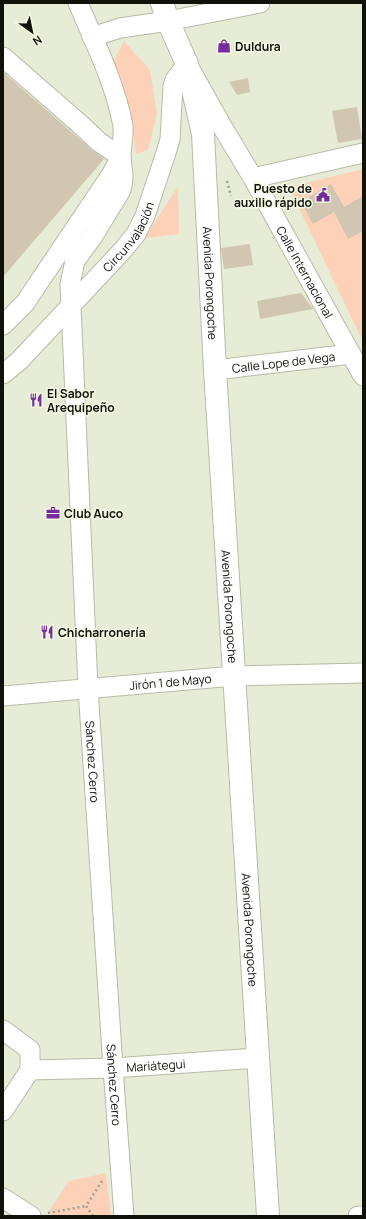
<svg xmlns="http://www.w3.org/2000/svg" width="366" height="1219" viewBox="0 0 366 1219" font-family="Manrope,sans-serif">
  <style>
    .green { fill: #fdd1b8 }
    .building { fill: #d1c6b1 }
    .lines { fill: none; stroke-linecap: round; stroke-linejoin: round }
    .minor-casing { stroke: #b6bca6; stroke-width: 21 }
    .major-casing { stroke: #b6bca6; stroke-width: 24 }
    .path { stroke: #9da190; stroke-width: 2.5; stroke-dasharray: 2 3; stroke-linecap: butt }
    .minor { stroke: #fff; stroke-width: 19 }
    .major { stroke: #fff; stroke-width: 22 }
    .labels { text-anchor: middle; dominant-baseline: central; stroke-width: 3; stroke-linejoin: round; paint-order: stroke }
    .poi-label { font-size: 12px; font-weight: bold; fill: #10120a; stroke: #f3f9e2; text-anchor: start }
    .street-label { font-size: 12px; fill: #10120a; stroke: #f3f9e2 }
  </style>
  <rect width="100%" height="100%" fill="#e6ecd5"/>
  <path class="green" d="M124,41L150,70L157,114L148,150L136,154L131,115L110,68Z
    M363,169V342L289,187Z
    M178,186L179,234L145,238Z
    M106,1173L111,1216H54L48,1213L69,1181Z"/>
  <path class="building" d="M3,72L92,150L104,159L3,277Z
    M248,78L250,92L237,95L229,82Z
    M357,107L362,139L338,143L332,111Z
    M331,184L344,207L363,196V231L348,239L334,212L313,224L301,202Z
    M250,244L253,265L224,269L221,248Z
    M301,293L313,309L260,319L257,301Z"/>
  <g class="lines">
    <g class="minor-casing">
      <g id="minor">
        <path id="s1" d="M78,3C95,43 115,83 123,126C124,136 121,147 121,157C122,170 125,177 121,190L93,236L75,261L70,284L88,688L113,1068L124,1216"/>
        <path d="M92,37L120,28L168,21L260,3"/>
        <path d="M3,57L81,125L99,142L121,157"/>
        <path d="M253,178L363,153"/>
        <path d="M3,325L25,303L111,175L121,157"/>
        <path id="s2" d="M215,370L351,354"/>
        <path id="s3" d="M3,374L19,361L123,250L136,234L145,216L166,153L170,139L173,86L175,80L187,64L223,128L253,178L363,376"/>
        <path id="s4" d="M3,696L234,676L363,673"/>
        <path d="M3,1030L30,1050V1070"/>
        <path id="s5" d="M30,1070L113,1068L258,1058"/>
        <path d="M3,1111L30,1070"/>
        <path d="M3,1198L31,1216"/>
        <path d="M358,1216H363"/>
      </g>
    </g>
    <g class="major-casing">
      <g id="major">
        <path id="s6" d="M162,3L168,21L187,64L203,134L215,370L268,1216"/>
      </g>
    </g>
    <path class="path" d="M227,181L231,196
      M48,1213L86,1206
      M93,1216L86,1206L102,1181"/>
    <use href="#minor" class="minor"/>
    <use href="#major" class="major"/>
  </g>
  <defs>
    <g id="shop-bare" transform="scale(1.08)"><path d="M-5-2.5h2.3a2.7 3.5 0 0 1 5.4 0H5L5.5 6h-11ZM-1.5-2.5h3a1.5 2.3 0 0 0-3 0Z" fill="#762c9e" stroke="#f3f9e2" stroke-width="2.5" paint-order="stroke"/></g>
    <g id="civic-bare" transform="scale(1.08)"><path d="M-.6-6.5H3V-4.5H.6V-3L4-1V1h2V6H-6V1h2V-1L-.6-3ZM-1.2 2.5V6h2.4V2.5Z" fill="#762c9e" stroke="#f3f9e2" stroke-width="2.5" paint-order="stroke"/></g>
    <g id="restaurant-bare" transform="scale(1.08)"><path d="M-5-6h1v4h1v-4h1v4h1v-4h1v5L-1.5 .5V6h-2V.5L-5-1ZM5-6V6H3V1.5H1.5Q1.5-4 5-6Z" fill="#762c9e" stroke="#f3f9e2" stroke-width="2.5" paint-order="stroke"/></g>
    <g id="office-bare" transform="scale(1.08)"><path d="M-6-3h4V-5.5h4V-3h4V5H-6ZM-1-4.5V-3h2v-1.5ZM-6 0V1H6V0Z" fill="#762c9e" stroke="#f3f9e2" stroke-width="2.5" paint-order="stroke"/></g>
  </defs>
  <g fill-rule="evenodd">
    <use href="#shop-bare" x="224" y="46"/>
    <use href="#civic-bare" x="323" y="195"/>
    <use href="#restaurant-bare" x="36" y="400"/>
    <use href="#office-bare" x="53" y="513"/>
    <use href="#restaurant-bare" x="47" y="632"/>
  </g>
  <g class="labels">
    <g class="poi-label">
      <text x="235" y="46">Duldura</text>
      <text x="312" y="188" text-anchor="end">Puesto de<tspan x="312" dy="14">auxilio rápido</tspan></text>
      <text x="47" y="393">El Sabor<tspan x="47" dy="14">Arequipeño</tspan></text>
      <text x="64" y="513">Club Auco</text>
      <text x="58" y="632">Chicharronería</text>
    </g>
    <g class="street-label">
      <text stroke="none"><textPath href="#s3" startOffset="187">Circunvalación</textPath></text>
      <text stroke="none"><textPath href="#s3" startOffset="613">Calle Internacional</textPath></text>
      <text stroke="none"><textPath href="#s6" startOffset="287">Avenida Porongoche</textPath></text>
      <text stroke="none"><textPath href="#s2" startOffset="69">Calle Lope de Vega</textPath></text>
      <text stroke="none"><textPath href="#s6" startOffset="611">Avenida Porongoche</textPath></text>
      <text stroke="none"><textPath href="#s4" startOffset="168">Jirón 1 de Mayo</textPath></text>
      <text stroke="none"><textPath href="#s1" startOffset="782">Sánchez Cerro</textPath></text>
      <text stroke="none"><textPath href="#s6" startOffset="935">Avenida Porongoche</textPath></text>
      <text stroke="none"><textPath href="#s5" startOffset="126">Mariátegui</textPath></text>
      <text stroke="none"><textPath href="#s1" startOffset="1106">Sánchez Cerro</textPath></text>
    </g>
  </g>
  <rect width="366" height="1219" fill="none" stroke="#10120a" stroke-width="8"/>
  <g transform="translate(32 32) rotate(147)" stroke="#f3f9e2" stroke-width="3" paint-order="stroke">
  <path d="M0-3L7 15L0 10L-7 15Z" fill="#10120a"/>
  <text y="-6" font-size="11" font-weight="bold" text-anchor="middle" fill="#10120a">N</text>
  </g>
</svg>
